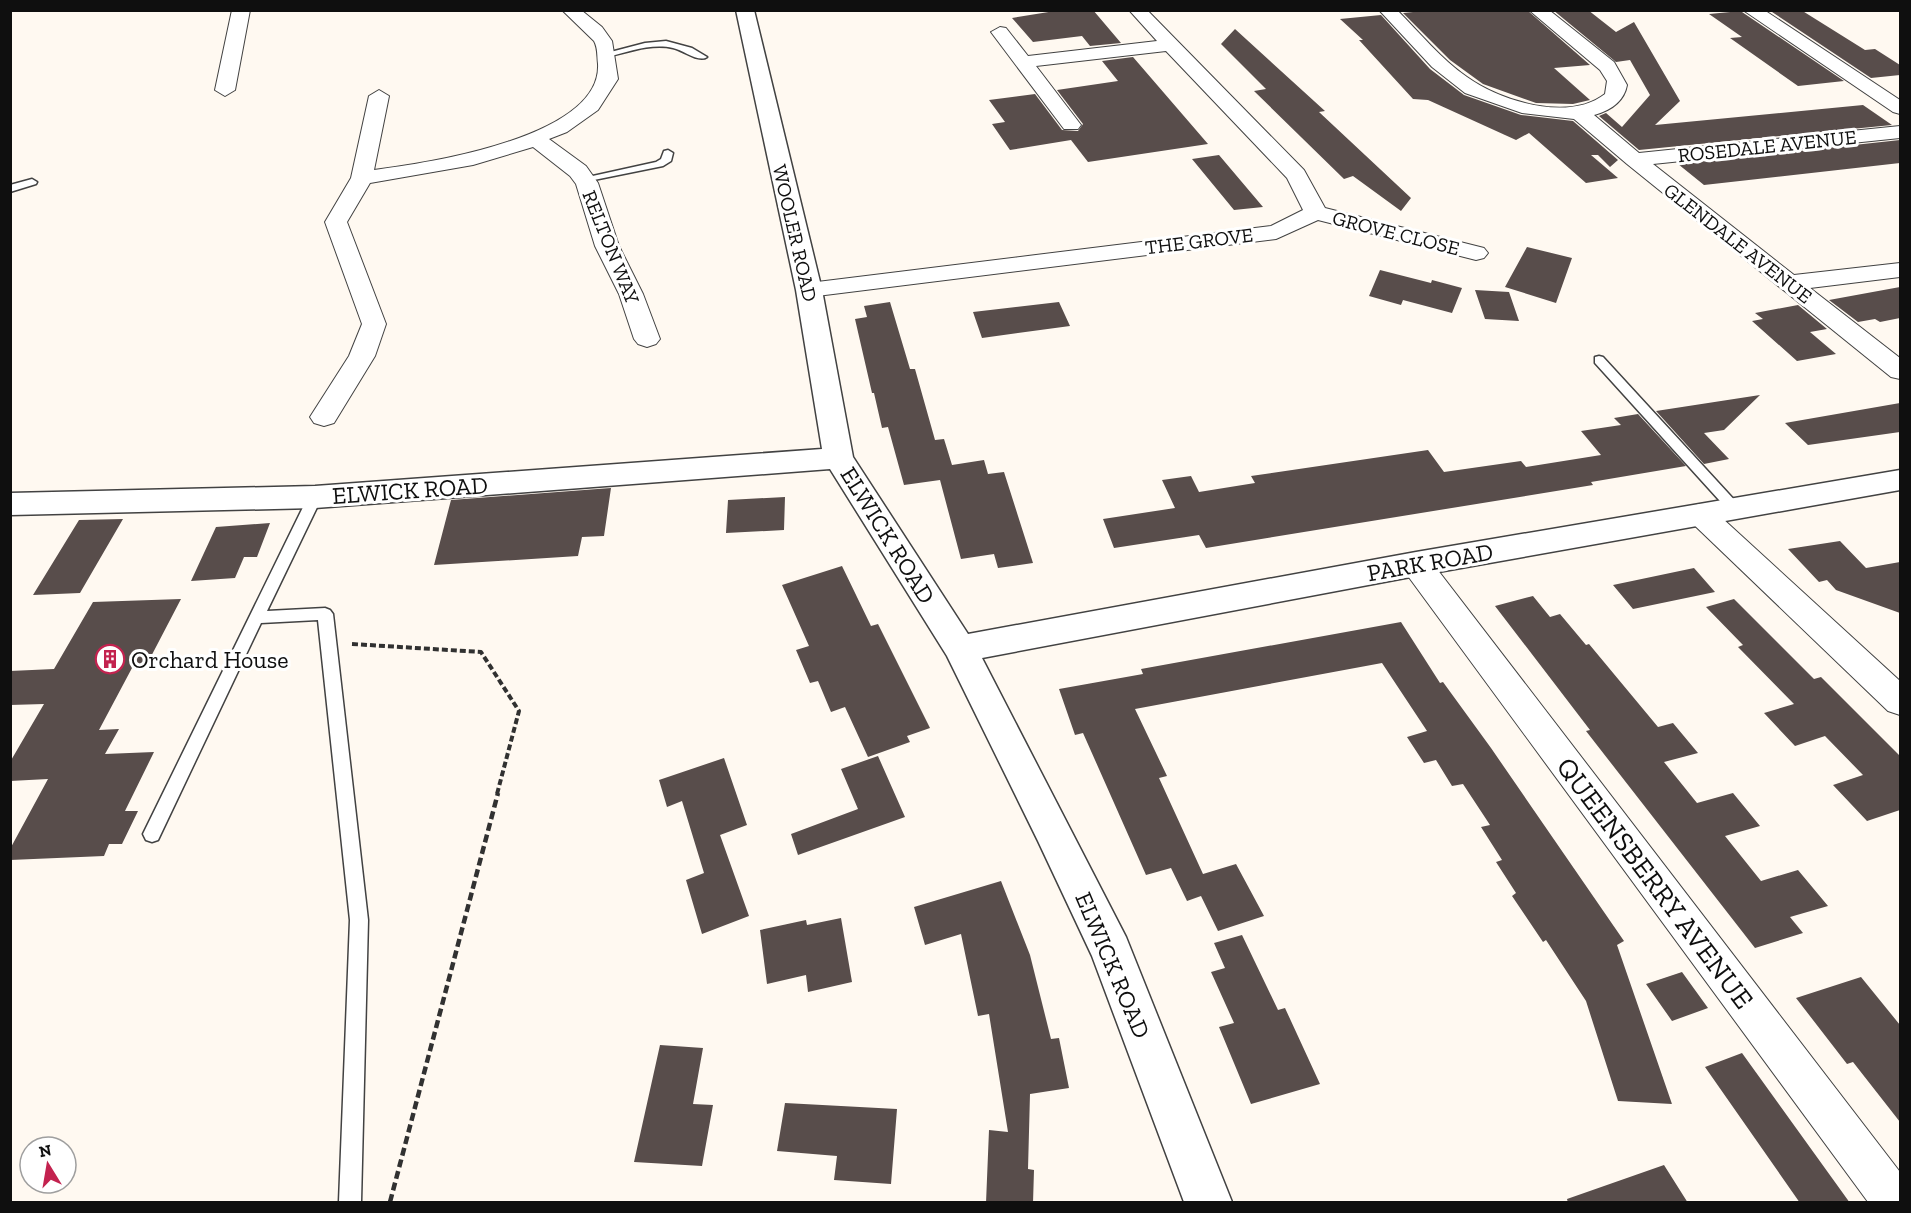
<svg xmlns="http://www.w3.org/2000/svg" width="1911" height="1213" viewBox="0 0 1911 1213" font-family="'Zilla Slab',serif">
  <style>
    .building { fill: #584d4b }
    .lines { fill: none; stroke-linecap: round; stroke-linejoin: round }
    .service-casing { stroke: #424242; stroke-width: 3 }
    .minor-casing { stroke: #424242; stroke-width: 2 }
    .tertiary-casing { stroke: #424242; stroke-width: 3 }
    .path-far1 { stroke: #313131; stroke-width: 4; stroke-dasharray: 6 3; stroke-linecap: butt }
    .path { stroke: #313131; stroke-width: 4.5; stroke-dasharray: 8 4; stroke-linecap: butt }
    .service { fill: #fff; fill-rule: evenodd }
    .minor { fill: #fff; fill-rule: evenodd }
    .tertiary { fill: #fff; fill-rule: evenodd }
    .labels { text-anchor: middle; dominant-baseline: central; stroke-width: 6; stroke-linejoin: round; paint-order: stroke }
    .far-street-label { font-size: 20px; fill: #0f0f0f; stroke: #fff }
    .street-label { font-size: 24px; fill: #0f0f0f; stroke: #fff }
    .poi-label { font-size: 24px; fill: #0f0f0f; stroke: #fff; text-anchor: start }
    .near-street-label { font-size: 28px; fill: #0f0f0f; stroke: #fff }
  </style>
  <rect width="100%" height="100%" fill="#fff9f1"/>
  <path class="building" d="M1061,10H1093L1121,43L1090,46L1082,36L1033,42L1012,18Z
    M1433,10H1527L1590,65L1554,68L1590,100L1573,104L1536,103L1483,84L1450,60L1403,13Z
    M1553,10H1588L1616,32L1634,22L1680,101L1655,125L1863,105L1892,125L1639,150L1599,116L1606,113L1622,127L1650,95L1630,60L1616,62Z
    M1769,10H1801L1865,50L1875,49L1900,65V75L1871,78Z
    M1741,11L1742,12L1844,81L1798,86L1730,38L1742,37L1709,14Z
    M1381,15L1430,69L1464,95L1521,115L1573,121L1618,160L1610,167L1598,155H1591L1618,178L1586,183L1529,133L1516,140L1428,100L1413,99L1359,40H1363L1340,19Z
    M1235,29L1325,111L1319,112L1411,198L1401,211L1353,176L1344,179L1254,91L1266,89L1221,44Z
    M1133,57L1208,144L1088,162L1071,140L1010,150L992,124L1005,122L989,100L1035,94L1062,130L1078,131L1083,124L1057,90L1118,81L1102,61Z
    M1900,140V163L1704,185L1678,164Z
    M1219,155L1263,207L1234,210L1192,159Z
    M1527,247L1572,258L1556,303L1505,287Z
    M1380,270L1431,283L1432,280L1462,288L1452,313L1403,300L1401,305L1369,296Z
    M1900,287V318L1880,322L1875,319L1858,322L1829,300Z
    M1475,290L1509,292L1519,321L1485,319Z
    M890,302L910,369H915L935,440L944,439L952,465L984,460L988,474L1004,472L1033,563L998,568L994,554L961,559L940,480L904,485L888,427L882,428L874,393H872L855,319L867,317L864,306Z
    M1059,302L1070,326L982,338L973,312Z
    M1798,305L1827,329L1810,332L1836,354L1797,361L1752,321L1763,319L1755,313Z
    M1760,395L1724,430L1704,433L1729,459L1704,464L1656,411Z
    M1900,403V432L1808,445L1785,423Z
    M1638,414L1686,466L1591,482L1593,485L1206,548L1199,535L1114,548L1103,519L1175,508L1162,480L1191,476L1199,492L1255,483L1251,476L1428,450L1444,472L1521,461L1526,467L1601,455L1581,431L1621,425L1614,418Z
    M611,488L604,536L582,537L578,556L434,565L451,500Z
    M785,497L784,530L726,533L728,500Z
    M123,519L80,593L33,595L79,520Z
    M270,523L257,557H244L235,578L191,581L216,527Z
    M1840,541L1866,568L1900,562V613L1836,590L1827,580L1819,582L1788,549Z
    M842,566L871,626L878,624L930,728L907,736L910,742L868,757L845,707L831,712L818,681L810,683L796,650L809,646L782,585Z
    M1694,568L1715,592L1633,609L1613,585Z
    M1533,596L1550,617L1560,614L1586,645L1589,644L1658,727L1673,723L1698,753L1664,762L1697,803L1733,793L1760,826L1725,836L1761,881L1798,870L1828,906L1790,917L1803,933L1755,948L1586,731L1590,730L1495,606Z
    M181,599L145,668H132L99,730L119,729L105,754L154,752L125,811H138L122,844H109L104,856L10,860V849L48,779L10,781V762L44,704L10,705V671L54,669L93,602Z
    M1734,599L1814,679L1821,677L1900,756V810L1867,821L1833,785L1863,775L1825,736L1795,746L1764,713L1794,704L1738,647L1743,645L1706,607Z
    M1401,622L1440,683L1443,682L1491,748L1624,941L1617,945L1672,1104L1618,1101L1586,1001L1546,940L1543,942L1512,896L1516,893L1496,862L1502,860L1481,827L1490,825L1463,784L1452,786L1436,760L1424,763L1407,737L1427,731L1382,663L1135,709L1167,776L1159,778L1203,874L1236,864L1264,916L1218,931L1201,896L1187,901L1171,868L1146,875L1083,733L1075,735L1059,689L1143,674L1141,669Z
    M878,756L905,817L798,855L791,834L858,809L841,769Z
    M724,758L747,825L720,835L749,916L702,934L686,880L704,873L682,801L667,807L659,780Z
    M1001,881L1030,955L1051,1039L1059,1038L1069,1088L1030,1094L1028,1169L1034,1170L1033,1203H986L989,1130L1008,1132L989,1014L978,1016L961,934L925,945L914,907Z
    M841,918L852,982L808,992L806,975L767,984L760,930L806,920L807,925Z
    M1242,935L1278,1010L1285,1008L1320,1084L1251,1104L1219,1027L1234,1023L1211,972L1225,968L1214,943Z
    M1682,972L1708,1008L1672,1021L1646,984Z
    M1861,977L1900,1025V1122L1853,1062L1847,1064L1796,998Z
    M660,1045L703,1048L693,1104L713,1105L702,1166L634,1162Z
    M1742,1053L1850,1203H1800L1705,1067Z
    M785,1103L897,1109L891,1184L834,1180L837,1156L777,1151Z
    M1664,1165L1688,1203H1568L1567,1199Z"/>
  <g class="lines">
    <g class="service-casing">
      <path id="service" d="M666,41L692,48L707,57C699,63 683,50 673,48C651,43 628,52 607,57L603,54L645,43Z
        M668,150L673,153L671,161L663,166L584,182L579,179L656,162L661,159L664,151Z
        M32,179L37,182L36,184L10,192V185Z
        M1599,356L1603,357L1739,505L1741,508L1739,511H1729L1595,363V357Z
        M315,492L322,497L267,611L325,608L330,610L333,614L368,920L361,1202H339L350,920L318,620L261,623L158,840L152,842L146,840L143,834L308,497Z"/>
    </g>
    <g class="minor-casing">
      <path id="minor" d="M232,10H250L235,90L225,96L215,90Z
        M562,10H581L602,27L612,41L618,79L598,110L567,132L549,139L586,166L598,183L619,246L643,294L660,339L656,344L647,347L638,344L634,339L619,294L595,246L576,184L570,176L533,147L473,165L370,183L347,222L386,324L375,356L334,423L324,426L314,423L310,417L349,356L362,324L325,222L351,178L369,96L379,90L389,96L374,170C429,163 602,137 598,64C597,56 598,48 594,41Z
        M1129,10H1147L1304,170L1325,208L1484,248L1488,253L1484,258L1476,260L1318,220L1276,239L809,297L800,295L797,290L800,285L809,283L1271,226L1303,210L1287,178L1166,51L1036,66L1081,125L1078,129H1064L991,32L1000,27L1006,28L1028,56L1157,41Z
        M1379,10H1397C1420,33 1441,59 1467,77C1502,102 1569,122 1605,94L1607,81L1600,70L1529,10H1549L1614,62L1627,85C1624,102 1609,111 1594,115L1639,153L1900,126V138L1653,164L1794,275L1900,263V277L1810,288L1900,358V379L1891,377L1627,164L1574,119L1522,113L1465,93L1432,67Z
        M1743,10H1764L1900,100V114L1893,112Z
        M1700,504L1710,507L1900,681V715L1888,711L1690,521L1685,514L1690,507Z
        M1416,553L1427,556L1900,1172V1202H1868L1405,572L1401,564L1405,556Z"/>
    </g>
    <g class="tertiary-casing">
      <path id="tertiary" d="M736,10H754L822,290L853,457L968,634L1416,552L1900,470V490L1416,576L982,658L1126,937L1232,1202H1184L1092,956L1038,841L947,656L830,469L315,508L10,515V493L315,486L822,449L796,290Z"/>
    </g>
    <path class="path-far1" d="M352,644L481,652L519,711L497,794"/>
    <path class="path" d="M390,1202L498,793"/>
    <use href="#service" class="service"/>
    <use href="#minor" class="minor"/>
    <use href="#tertiary" class="tertiary"/>
  </g>
  <defs>
    <g id="building-ring" transform="scale(1.5)"><circle r="9.5" fill="#fff" stroke="#c3224f" stroke-width="1.5"/><path d="M-4-6H4V6H1V3H-1V6H-4ZM-2.5-4.3h1.7v1.8h-1.7ZM.8-4.3h1.7v1.8H.8ZM-2.5-1h1.7V.8h-1.7ZM.8-1h1.7V.8H.8Z" fill="#c3224f"/></g>
  </defs>
  <g fill-rule="evenodd">
    <use href="#building-ring" x="110" y="659"/>
  </g>
  <g class="labels">
    <g class="far-street-label">
      <text transform="translate(1767 146) rotate(-6)">ROSEDALE AVENUE</text>
      <text transform="translate(795 233) rotate(77)">WOOLER ROAD</text>
      <text transform="translate(1396 233) rotate(14)">GROVE CLOSE</text>
      <text transform="translate(1199 241) rotate(-7)">THE GROVE</text>
      <text transform="translate(1738 243) rotate(38)">GLENDALE AVENUE</text>
      <text transform="translate(611 247) rotate(68)">RELTON WAY</text>
    </g>
    <g class="street-label">
      <text transform="translate(410 490) rotate(-4)">ELWICK ROAD</text>
      <text transform="translate(888 535) rotate(58)">ELWICK ROAD</text>
      <text transform="translate(1430 562) rotate(-10)">PARK ROAD</text>
      <text transform="translate(1113 965) rotate(67)">ELWICK ROAD</text>
    </g>
    <g class="poi-label">
      <text x="131" y="659">Orchard House</text>
    </g>
    <g class="near-street-label">
      <text transform="translate(1655 883) rotate(53)">QUEENSBERRY AVENUE</text>
    </g>
  </g>
  <rect width="1911" height="1213" fill="none" stroke="#0f0f0f" stroke-width="24"/>
  <g transform="translate(48 1165) rotate(349)"><circle r="28" fill="#ffffff" stroke="#9f9f9f" stroke-width="1.5"/>
  <path d="M0-4.5L10 22L0 15L-10 22Z" fill="#c3224f"/>
  <text y="-9" font-size="16" font-weight="bold" text-anchor="middle" fill="#0f0f0f">N</text>
  </g>
</svg>
